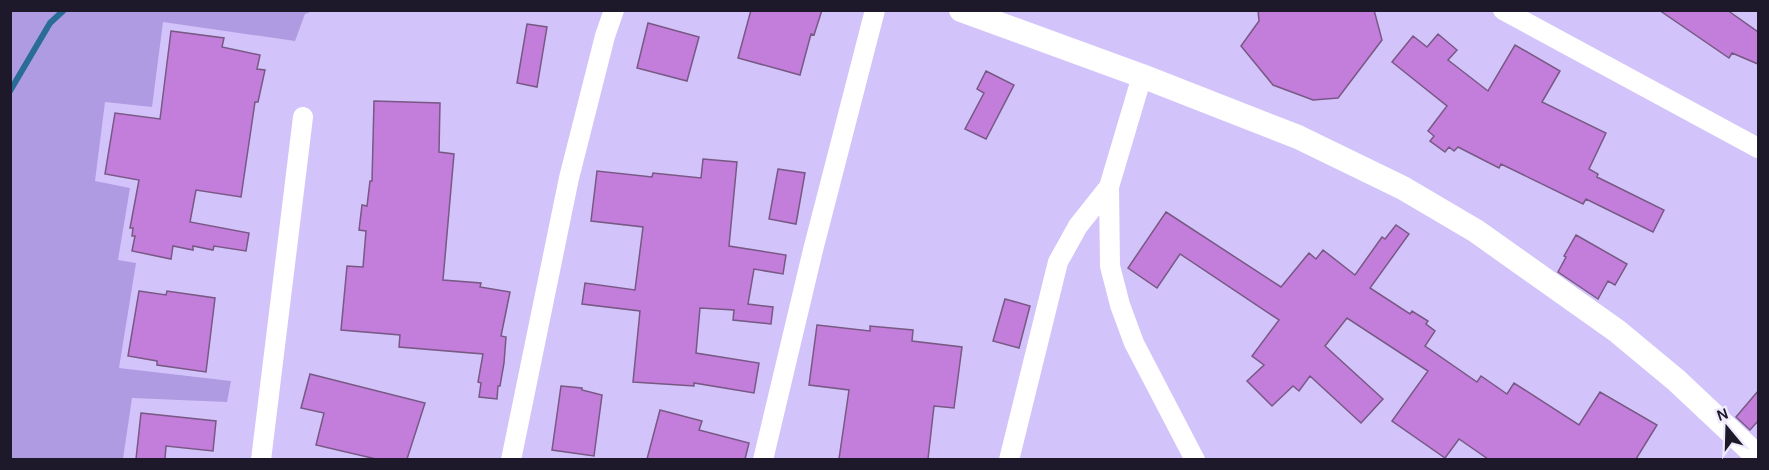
<svg xmlns="http://www.w3.org/2000/svg" width="1769" height="470" viewBox="0 0 1769 470" font-family="Karla,sans-serif">
  <style>
    .green { fill: #af9be2 }
    .lines { fill: none; stroke-linecap: round; stroke-linejoin: round }
    .stream { stroke: #286c97; stroke-width: 6 }
    .building { fill: #c27eda; stroke: #785884; stroke-width: 1.5 }
    .minor { stroke: #fff; stroke-width: 20 }
    .tertiary { stroke: #fff; stroke-width: 24 }
  </style>
  <rect width="100%" height="100%" fill="#d2c4fa"/>
  <path class="green" d="M14,10L313,11L305,14L295,41L163,22L152,107L105,102L95,181L130,188L118,260L136,263L119,368L231,381L227,402L132,398L123,459H11L10,14Z"/>
  <g class="lines">
    <path class="stream" d="M10,91L50,23L64,10"/>
  </g>
  <path class="building" d="M751,10H822L814,35L811,34L800,75L738,58Z
    M1258,10H1374L1382,40L1338,98L1313,100L1273,85L1241,46L1259,21Z
    M1659,10H1727L1758,32V64L1732,53L1729,58Z
    M648,23L699,37L687,81L637,68Z
    M527,24L547,27L537,87L517,83Z
    M171,31L224,38L222,47L260,55L257,69L265,70L258,102H255L241,197L196,190L190,222L249,233L246,251L214,246L213,250L193,246V250L173,246L171,259L132,251L135,236H132L133,228H130L139,180L105,174L115,113L160,119Z
    M1438,34L1457,50L1448,60L1488,91L1515,45L1560,71L1542,102L1606,133L1589,169L1598,174L1597,177L1664,210L1653,232L1586,199L1583,204L1501,164L1499,168L1458,147L1454,151L1449,147L1445,152L1430,141L1434,136L1428,131L1447,106L1392,62L1413,36L1427,47Z
    M986,71L1014,85L986,139L965,129L984,93L977,89Z
    M374,101L440,103L439,152L454,154L443,280L481,283L480,287L510,292L501,336L506,337L504,363L500,386H498L497,399L479,397L481,383L478,382L483,354L399,347L400,335L341,330L347,266L363,267L366,231L359,230L362,205L367,206L370,181H372Z
    M703,159L737,162L729,246L786,255L783,274L754,269L748,304L773,307L771,324L733,320L734,310L700,308L696,353L759,363L754,393L694,383V386L633,382L640,311L582,304L585,283L635,290L643,227L591,221L597,171L652,177L653,173L701,178Z
    M778,169L805,173L796,224L769,219Z
    M1166,212L1281,287L1309,253L1316,259L1323,250L1355,275L1382,237L1385,239L1396,225L1409,234L1370,288L1410,314L1412,311L1428,321L1426,324L1435,331L1425,346L1477,382L1481,376L1507,394L1514,383L1579,425L1600,392L1657,425L1636,459H1488L1459,439L1445,458L1392,421L1428,371L1347,318L1325,346L1383,399L1361,423L1310,376L1299,391L1293,386L1272,406L1247,381L1264,365L1252,356L1279,320L1180,254L1157,288L1128,268Z
    M1576,235L1627,264L1615,285L1608,281L1598,299L1558,272L1566,257L1564,256Z
    M139,291L166,295L167,291L215,298L206,372L157,365V361L128,356Z
    M1005,299L1030,306L1019,348L993,341Z
    M817,325L870,331V326L913,330L912,341L962,347L954,408L934,406L928,459H839L849,390L809,385Z
    M310,374L425,403L407,459H376L316,445L324,413L301,408Z
    M561,386L582,388V390L602,395L594,456L552,450Z
    M1758,391V421L1750,430L1736,417Z
    M660,410L702,421L699,430L749,443L745,459H647Z
    M141,413L216,421L213,451L166,446L165,459H136Z"/>
  <g class="lines">
    <path class="minor" d="M1503,10L1758,148
      M1142,76L1109,187L1110,266L1120,305L1134,343L1195,460
      M261,460L303,117
      M511,460L569,178L605,36L614,10
      M763,460L813,250L875,10
      M1009,460L1058,262L1078,226L1109,187"/>
    <path class="tertiary" d="M961,10L1142,76L1298,137L1403,188L1476,231L1617,331L1676,380L1758,457"/>
  </g>
  <rect width="1769" height="470" fill="none" stroke="#1e182b" stroke-width="24"/>
  <g transform="translate(1727 428) rotate(341)" stroke="#efebfc" stroke-width="4.5" paint-order="stroke">
  <path d="M0-4.5L10 22L0 15L-10 22Z" fill="#1e182b"/>
  <text y="-9" font-size="16" font-weight="bold" text-anchor="middle" fill="#1e182b">N</text>
  </g>
</svg>
